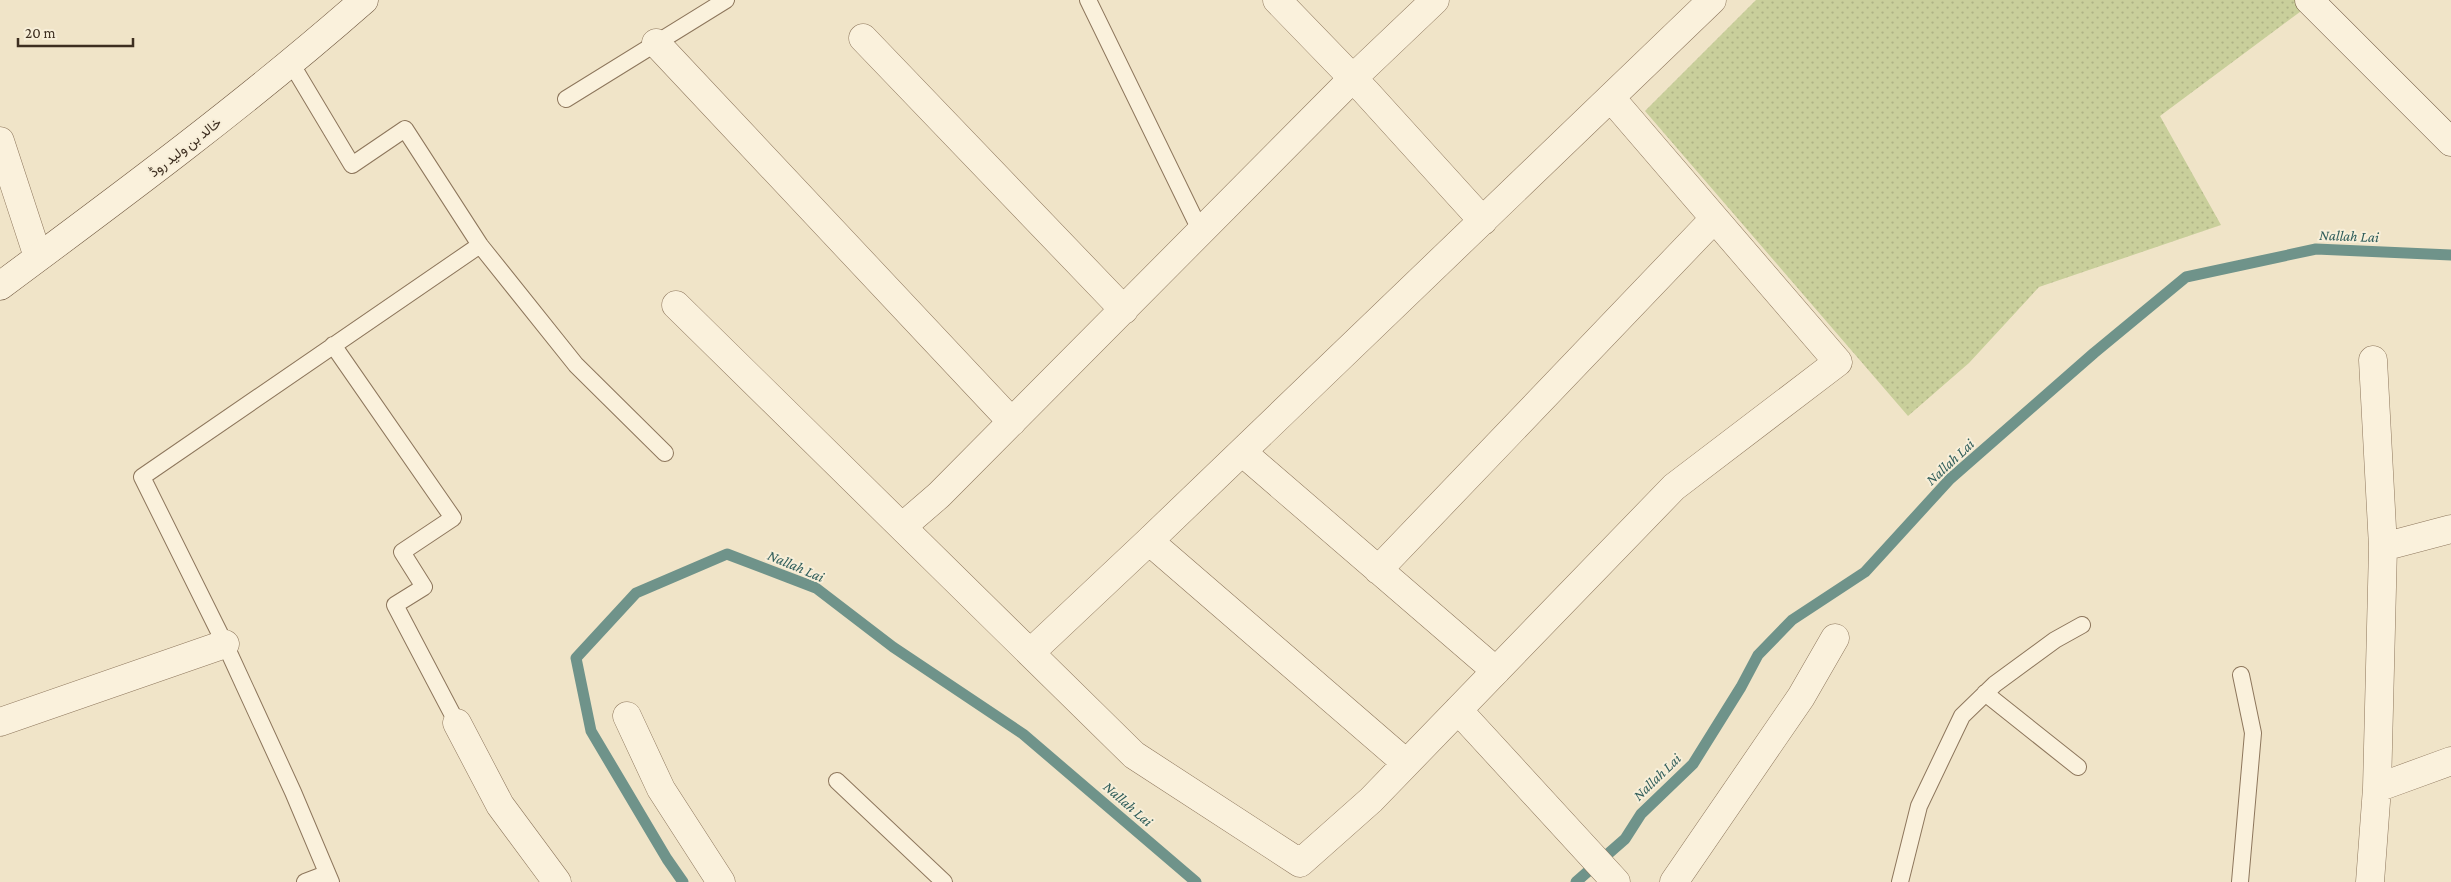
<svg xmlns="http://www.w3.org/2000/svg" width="2451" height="882" viewBox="0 0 2451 882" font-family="'Crimson Pro',Vazirmatn,serif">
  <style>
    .park { fill: url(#park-dots) }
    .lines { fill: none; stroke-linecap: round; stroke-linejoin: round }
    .stream { stroke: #6f938a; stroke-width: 11 }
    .lane-casing { stroke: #8d765c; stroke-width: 18 }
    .street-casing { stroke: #8d765c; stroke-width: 29 }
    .secondary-casing { stroke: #6f573f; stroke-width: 29 }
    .lane { stroke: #faf1dc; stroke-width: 16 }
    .street { stroke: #faf1dc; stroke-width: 28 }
    .secondary { stroke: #faf1dc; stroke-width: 28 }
    .labels { text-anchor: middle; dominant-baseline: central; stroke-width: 4; stroke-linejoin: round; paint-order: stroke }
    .street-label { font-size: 14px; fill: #3d2e20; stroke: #f7eed8 }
    .water-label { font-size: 15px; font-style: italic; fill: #2f5d5a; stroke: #f7eed8 }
  </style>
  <defs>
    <pattern id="park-dots" width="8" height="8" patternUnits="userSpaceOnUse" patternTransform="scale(1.25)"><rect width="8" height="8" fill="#c9cf9b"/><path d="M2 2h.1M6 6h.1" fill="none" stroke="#aeb285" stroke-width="1.8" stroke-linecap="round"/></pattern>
  </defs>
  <rect width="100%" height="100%" fill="#f0e4c8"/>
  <path class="park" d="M1756,0H2309L2312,3L2160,116L2221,225L2039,287L1969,363L1908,416L1645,111Z"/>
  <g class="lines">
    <path class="stream" d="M683,882L667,859L591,731L576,658L636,593L727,554L816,588L893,647L1023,734L1196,882
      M1576,882L1625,839L1641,814L1693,764L1741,687L1758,655L1792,620L1865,572L1950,479L2094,353L2186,277L2316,249L2451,255"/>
    <g class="lane-casing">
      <path id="lane" d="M1088,0L1201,232
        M291,63L352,165L405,129L480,245L576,365L665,453
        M566,99L726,0
        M333,345L453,518L402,552L424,587L395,605L457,723
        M1985,693L2078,767
        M837,781L944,882
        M305,882L326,874
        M331,882L293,792L225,644L142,477L480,245
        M1900,882L1919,806L1962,716L1995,684L2055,640L2082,625
        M2240,882L2253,733L2241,675"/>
    </g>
    <g class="street-casing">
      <path id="street" d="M1277,0L1366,92L1483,221
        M863,38L1124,310
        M656,43L1012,422
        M0,141L38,257
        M676,305L1134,755L1300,863L1371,800L1674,487L1838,362L1611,98
        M1242,452L1496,671
        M902,527L939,495L1352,79L1435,0
        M1149,541L1406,763
        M2383,547L2451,529
        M1378,570L1714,219
        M1030,653L1149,541L1712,0
        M1458,710L1616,882
        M627,716L661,789L721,882
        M0,722L225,644
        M457,723L500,805L557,882
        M2377,788L2451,761
        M1674,882L1801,697L1835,638
        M2370,882L2377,788L2383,547L2373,360"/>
    </g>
    <g class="secondary-casing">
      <path id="secondary" d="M2309,0L2451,142
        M0,286C124,194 248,102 364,0"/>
    </g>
    <use href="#lane" class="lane"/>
    <use href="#street" class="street"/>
    <use href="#secondary" class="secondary"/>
  </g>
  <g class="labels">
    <g class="street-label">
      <text transform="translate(185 147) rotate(-38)">خالد بن ولید روڈ</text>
    </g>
    <g class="water-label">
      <text transform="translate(2349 236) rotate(2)">Nallah Lai</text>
      <text transform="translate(1950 462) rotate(-43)">Nallah Lai</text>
      <text transform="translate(796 566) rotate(23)">Nallah Lai</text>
      <text transform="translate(1657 777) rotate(-44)">Nallah Lai</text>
      <text transform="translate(1128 804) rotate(41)">Nallah Lai</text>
    </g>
  </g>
  <path d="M18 38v8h115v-8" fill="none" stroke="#3d2e20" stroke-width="2.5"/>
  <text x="25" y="38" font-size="15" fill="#3d2e20" stroke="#f7eed8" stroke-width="4" paint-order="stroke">20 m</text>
</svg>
